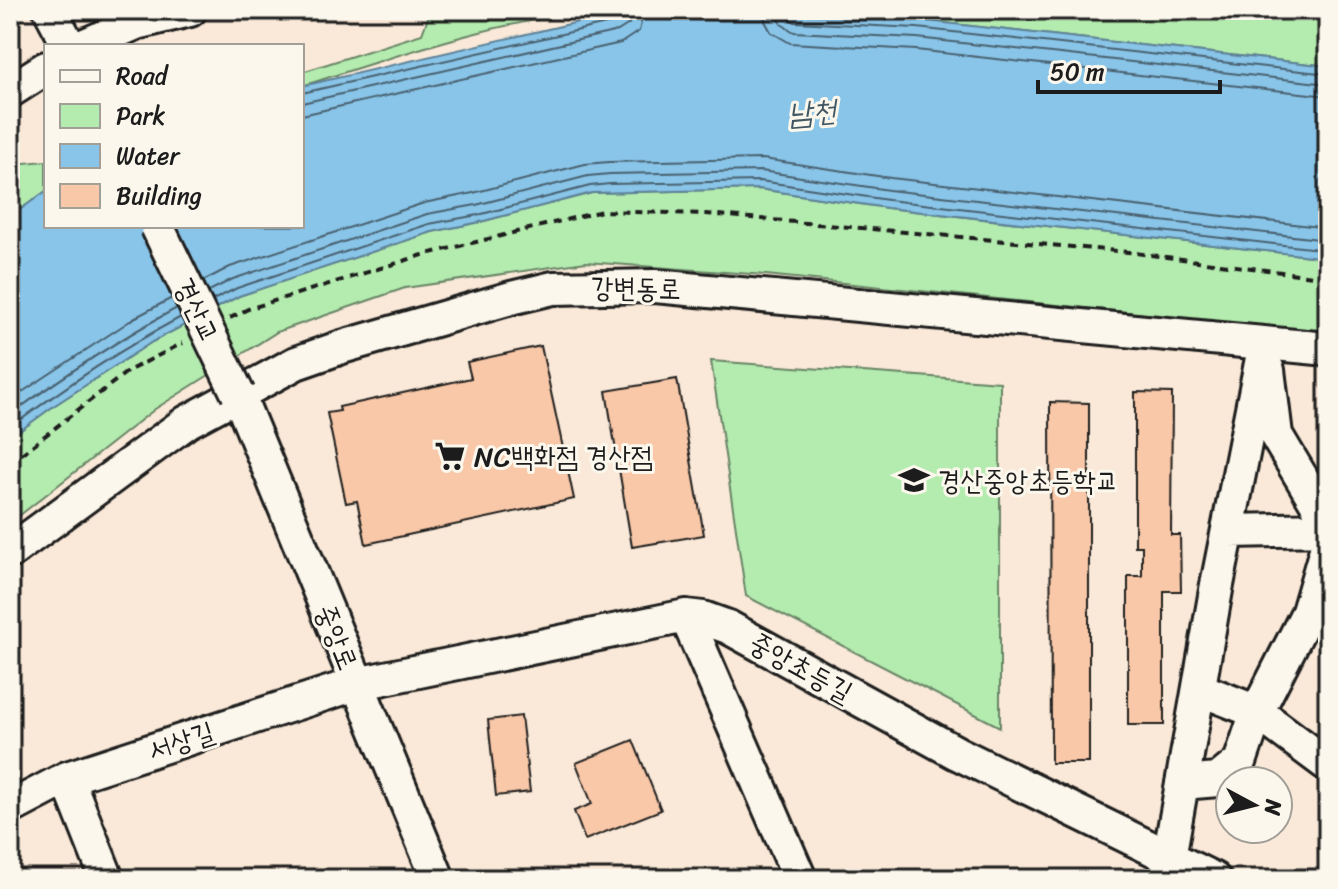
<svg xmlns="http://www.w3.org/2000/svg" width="1338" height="889" viewBox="0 0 1338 889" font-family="Sriracha,'Poor Story',sans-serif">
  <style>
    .green { fill: #b4ecaf; stroke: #688466; stroke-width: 2 }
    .water { fill: #89c5e9; stroke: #5d8197; stroke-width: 2 }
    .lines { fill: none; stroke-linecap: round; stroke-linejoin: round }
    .shore { stroke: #48606e; stroke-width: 2 }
    .building { fill: #f9c8a8; stroke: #1c1c1c; stroke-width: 2 }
    .minor-casing { stroke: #1c1c1c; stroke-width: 38 }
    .path { stroke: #1c1c1c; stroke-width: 4; stroke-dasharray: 8 6; stroke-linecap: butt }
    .minor { stroke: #fbf7ec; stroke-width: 32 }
    .minor-bridge-casing { stroke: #1c1c1c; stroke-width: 38; stroke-linecap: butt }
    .minor-bridge { stroke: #fbf7ec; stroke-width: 32 }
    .labels { text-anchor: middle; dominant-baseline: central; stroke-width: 6; stroke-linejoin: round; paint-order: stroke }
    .street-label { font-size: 28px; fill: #1c1c1c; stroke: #fbf7ec }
    .poi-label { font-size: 28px; fill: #1c1c1c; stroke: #fbf7ec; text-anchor: start }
    .water-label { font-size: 30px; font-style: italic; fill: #425764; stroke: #fbf7ec }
  </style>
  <rect width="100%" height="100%" fill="#fae9d8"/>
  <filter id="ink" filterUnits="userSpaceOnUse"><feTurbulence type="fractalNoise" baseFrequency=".0125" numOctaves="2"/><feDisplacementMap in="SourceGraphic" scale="16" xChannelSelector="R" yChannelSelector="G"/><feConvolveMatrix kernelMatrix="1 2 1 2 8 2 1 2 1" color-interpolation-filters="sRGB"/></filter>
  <g filter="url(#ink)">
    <path class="green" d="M470,10H606C501,19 402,54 302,86V72L422,34L429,15Z
      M791,10H954L1057,18L1059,10H1328V66L918,20Z
      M10,159L13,164L46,161V191L10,217Z
      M759,189L887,208L1328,258V333L766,275L586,262L405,288L277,332L155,409L10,523V438L55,405L152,342L239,296L432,232L480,222L592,193Z
      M711,361L1000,382V727L746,596Z"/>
    <path class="water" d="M630,10H717L918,20L1328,66V258L887,208L759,189L592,193L480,222L432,232L239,296L152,342L55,405L10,438V217L46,191V226H302V86Z"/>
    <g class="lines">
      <path class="shore" d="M764,10L765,21L771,32L790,43L916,50L1328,96
        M776,10L781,24L794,32L917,38L1328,84
        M787,10L788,18L795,22L917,28L1328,74
        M302,93L615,22L621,17L622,10
        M302,103L618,31L629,24L632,10
        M302,115L621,43L639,31L644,10
        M203,281L230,267L424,203L473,193L585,164L609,162L763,159L891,178L1328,228
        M209,291L233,279L427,214L476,205L588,176L610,174L761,171L889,190L1328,240
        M213,300L237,288L429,224L478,215L590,186L610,184L760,181L888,200L1328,250
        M10,400L136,317L172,298
        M10,415C63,376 119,339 177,308
        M10,428C64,387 121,349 181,317"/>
    </g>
    <path class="building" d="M541,346L574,499L366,544L357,501L346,503L327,413L340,411L339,407L471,378L467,362Z
      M677,379L704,535L632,547L606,391Z
      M1135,392L1172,393L1171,535H1180L1181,591H1164V725H1128V576H1142V546H1135Z
      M1050,402L1089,403V763H1051Z
      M521,716L530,792L496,796L488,720Z
      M633,740L661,810L585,840L574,811L592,804L576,763Z"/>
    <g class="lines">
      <g class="minor-casing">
        <path id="minor" d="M50,10L69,46
          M83,46L136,23L190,10
          M10,91L46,68
          M1268,370L1276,435L1328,522
          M238,394L438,879
          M1228,531L1328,529
          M10,552L187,422L296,363L342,347L511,298L553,288L655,286L1328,349
          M686,616L800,879
          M1199,689L1257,712L1328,765
          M67,778L107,879
          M1182,783L1218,780L1240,762L1257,712L1308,612L1328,543
          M10,808L67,778L356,684L686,616L703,618L728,627L957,753L1214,879
          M1166,875L1216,590L1265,343"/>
      </g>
      <path class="path" d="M230,318L248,309L423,255L602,211L706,214L1128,252L1328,278
        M10,463L128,371L183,343"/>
      <use href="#minor" class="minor"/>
      <g class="minor-bridge-casing">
        <path id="minor-bridge" d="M157,226L238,394"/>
      </g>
      <use href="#minor-bridge" class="minor-bridge"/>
    </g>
  </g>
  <defs>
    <g id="supermarket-bare" transform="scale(2.4)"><path d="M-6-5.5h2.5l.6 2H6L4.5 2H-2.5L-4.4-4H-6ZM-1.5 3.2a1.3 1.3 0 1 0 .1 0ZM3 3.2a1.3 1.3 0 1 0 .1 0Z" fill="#1c1c1c" stroke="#fbf7ec" stroke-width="2.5" paint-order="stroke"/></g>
    <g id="school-bare" transform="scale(2.4)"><path d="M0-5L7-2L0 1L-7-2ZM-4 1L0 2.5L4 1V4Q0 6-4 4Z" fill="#1c1c1c" stroke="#fbf7ec" stroke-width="2.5" paint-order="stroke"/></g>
  </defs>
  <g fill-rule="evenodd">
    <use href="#supermarket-bare" x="450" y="456"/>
    <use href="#school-bare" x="914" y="480"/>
  </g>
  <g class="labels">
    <g class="street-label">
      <text transform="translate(636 288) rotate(1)">강변동로</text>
      <text transform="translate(197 310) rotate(64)">경산교</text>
      <text transform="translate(337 637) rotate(68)">중앙로</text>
      <text transform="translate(801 667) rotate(29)">중앙초등길</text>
      <text transform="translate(181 741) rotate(-18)">서상길</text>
    </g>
    <g class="poi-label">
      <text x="474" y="456">NC백화점 경산점</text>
      <text x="938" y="480">경산중앙초등학교</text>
    </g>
    <g class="water-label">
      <text transform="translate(812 112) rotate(-5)">남천</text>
    </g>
  </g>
  <rect width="1338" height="889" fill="none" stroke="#fbf7ec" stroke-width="40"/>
  <rect x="20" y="20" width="1298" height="849" fill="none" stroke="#1c1c1c" stroke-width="3" filter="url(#ink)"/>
  <rect x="44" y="44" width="260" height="184" fill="#fbf7ec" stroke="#a29f99" stroke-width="2"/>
  <rect x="60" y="70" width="40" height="12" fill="#fbf7ec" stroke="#a29f99" stroke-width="2"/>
  <text x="116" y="84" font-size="24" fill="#1c1c1c">Road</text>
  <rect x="60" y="104" width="40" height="24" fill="#b4ecaf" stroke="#a29f99" stroke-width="2"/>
  <text x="116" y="124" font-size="24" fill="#1c1c1c">Park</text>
  <rect x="60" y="144" width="40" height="24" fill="#89c5e9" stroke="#a29f99" stroke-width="2"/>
  <text x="116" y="164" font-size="24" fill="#1c1c1c">Water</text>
  <rect x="60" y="184" width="40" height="24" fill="#f9c8a8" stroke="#a29f99" stroke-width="2"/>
  <text x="116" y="204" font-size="24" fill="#1c1c1c">Building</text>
  <g transform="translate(1254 805) rotate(97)"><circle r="38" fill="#fbf7ec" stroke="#a29f99" stroke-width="2"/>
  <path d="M0-6L14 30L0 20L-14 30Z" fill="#1c1c1c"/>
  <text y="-12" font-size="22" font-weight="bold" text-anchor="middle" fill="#1c1c1c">N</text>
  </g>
  <path d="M1038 80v12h182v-12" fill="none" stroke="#1c1c1c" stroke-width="4"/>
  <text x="1050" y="80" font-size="24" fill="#1c1c1c" stroke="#fbf7ec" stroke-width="6" paint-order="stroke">50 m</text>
</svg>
